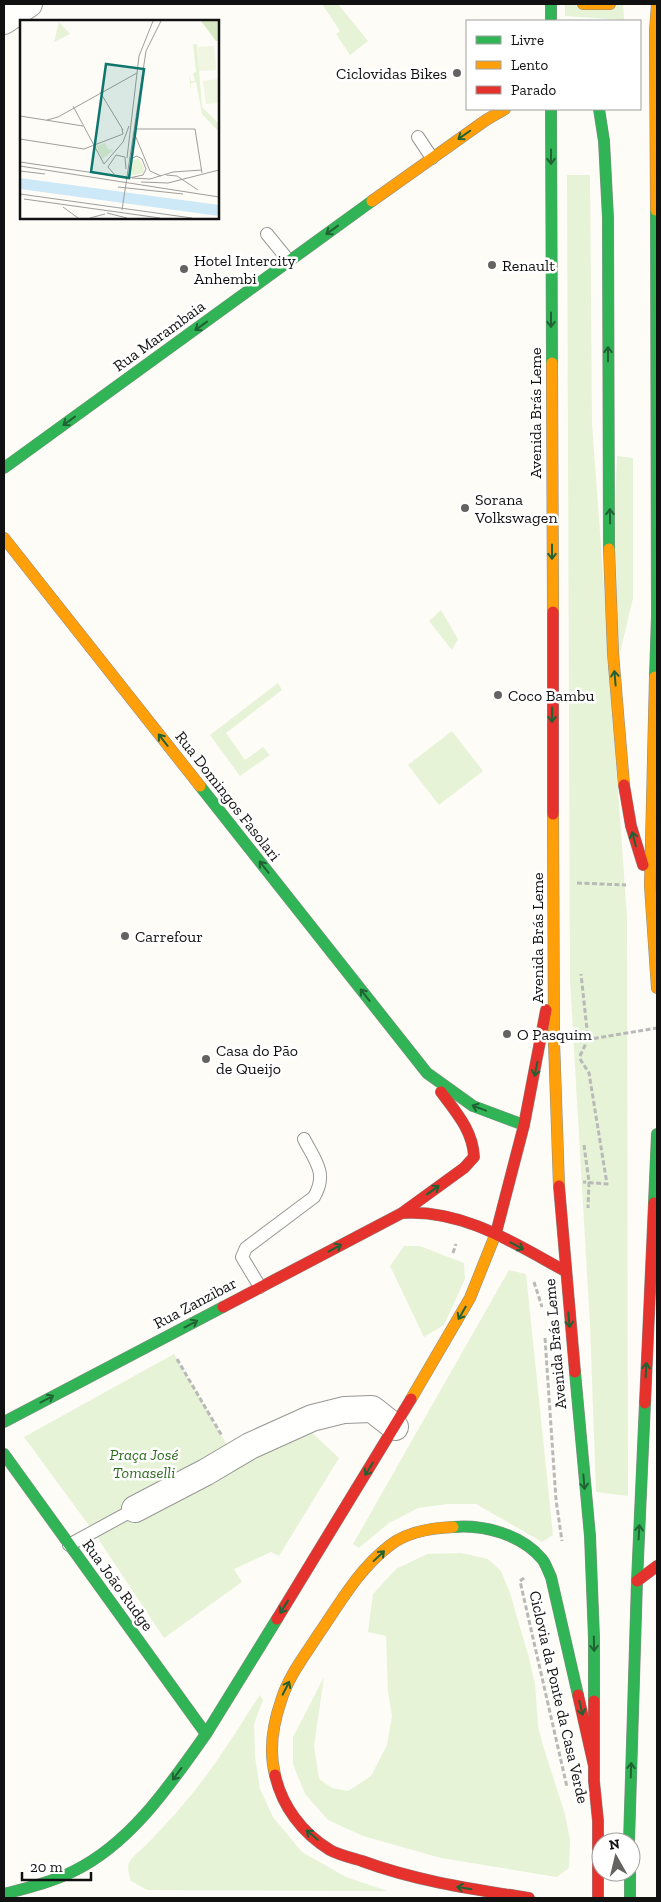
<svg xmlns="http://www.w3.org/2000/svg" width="661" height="1902" viewBox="0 0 661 1902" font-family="'Zilla Slab',serif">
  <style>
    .green { fill: #e7f3d7 }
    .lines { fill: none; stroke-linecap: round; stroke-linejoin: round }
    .lane-casing { stroke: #979795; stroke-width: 14 }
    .street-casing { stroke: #979795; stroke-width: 28 }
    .fast-casing { stroke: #8e8d8b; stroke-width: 12 }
    .slow-casing { stroke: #8e8d8b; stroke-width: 12 }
    .jam-casing { stroke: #8e8d8b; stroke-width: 12 }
    .path { stroke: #b9b9b8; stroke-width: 3; stroke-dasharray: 5 2.5; stroke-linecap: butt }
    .lane { stroke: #fffffe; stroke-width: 12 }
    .street { stroke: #fffffe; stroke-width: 26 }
    .fast { stroke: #30b455; stroke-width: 11 }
    .slow { stroke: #ff9f0a; stroke-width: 11 }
    .jam { stroke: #e5322d; stroke-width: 11 }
    .oneway { stroke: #206233 }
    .poi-dot { fill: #646362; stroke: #fff; stroke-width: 2 }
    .labels { text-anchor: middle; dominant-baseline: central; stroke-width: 5; stroke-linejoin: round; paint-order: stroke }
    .poi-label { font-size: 16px; fill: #111; stroke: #fff; text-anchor: start }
    .street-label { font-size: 16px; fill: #111; stroke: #fff }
    .park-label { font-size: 16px; font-style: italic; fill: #2f6b1f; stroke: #fff }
    .inset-road { fill: none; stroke: #9f9e9b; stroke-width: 1 }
    .view { fill: #0f766e; fill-opacity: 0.15; stroke: #0f766e; stroke-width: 2.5 }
    .inset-edge { fill: none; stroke: #111; stroke-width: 2.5 }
  </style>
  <rect width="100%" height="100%" fill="#fdfcf7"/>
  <path class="green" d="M322,4H338L368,41L350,55L336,34L340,31Z
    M565,4H623L624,20L565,16Z
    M567,175H590L592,423L609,656L617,456L633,458V598L619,657L609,663L627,917L628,1496L596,1492L590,1325L570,980Z
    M441,610L458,639L452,650L429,621Z
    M278,683L282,690L226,733L245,760L263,747L270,755L240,776L210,735Z
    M452,731L483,771L439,805L408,765Z
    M404,1246H420L464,1263L465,1279L444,1325L424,1337L390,1266Z
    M509,1270L526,1274L553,1535L542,1542L476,1504H448L418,1508L389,1523L359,1548L353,1544Z
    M174,1354L227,1445L311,1432L339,1458L279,1556L271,1552L234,1569L242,1582L164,1638L93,1531L24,1437Z
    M461,1553L488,1559L501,1571L510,1593L529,1658L535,1684L538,1726L543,1746L565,1814L570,1840L569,1868L557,1877L441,1858L363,1836L328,1820L305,1794L293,1764V1737L324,1677L314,1746L319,1779L332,1788L348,1791L371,1776L387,1745L392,1716L388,1691L386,1636L368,1632L373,1594L396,1569L427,1554Z
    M260,1695L263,1700L254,1724L255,1757L260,1789L273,1817L302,1852L346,1877L387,1891L147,1890L131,1881C124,1861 130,1860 144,1847C174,1817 201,1785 224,1750C237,1732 247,1713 260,1695Z"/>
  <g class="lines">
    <g class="lane-casing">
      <path id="lane" d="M418,137L432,158
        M267,234L289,261
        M260,1287L242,1257L246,1248L314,1197C328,1173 315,1161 304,1139
        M69,1545L135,1509"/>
    </g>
    <g class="street-casing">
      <path id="street" d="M4,21L29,4
        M135,1509L206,1472L250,1446L312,1418L344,1410L372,1409L395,1427"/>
    </g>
    <g class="fast-casing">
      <path id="fast" d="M551,4V21
        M551,109L552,363
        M599,109L604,141L608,218L609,549
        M4,468L372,201
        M655,677L657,616L656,210
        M200,786L427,1073L473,1106L524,1125
        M654,1203L657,1134
        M575,1372L590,1536L594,1638V1701
        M4,1422L223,1307
        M4,1454L206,1734L277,1619
        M453,1527C484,1524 522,1535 542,1559C546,1564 548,1571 551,1577L578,1695
        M629,1842L637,1581L645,1403
        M630,1872V1898
        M4,1894C27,1888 52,1882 74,1871C131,1843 170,1785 206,1734"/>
    </g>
    <g class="slow-casing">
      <path id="slow" d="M583,4H610
        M372,201L486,120L505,109
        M656,210L655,31L657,4
        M552,363L553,612
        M4,538L200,786
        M609,549L613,653L624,785
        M655,677L650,886L657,988
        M553,814L554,1041L559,1186
        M411,1399L470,1298L496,1233
        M275,1775C269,1751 273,1724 281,1701C288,1677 305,1655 318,1635C340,1603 358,1570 389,1546C406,1532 431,1528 453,1527"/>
    </g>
    <g class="jam-casing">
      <path id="jam" d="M553,612V814
        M624,785L631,826L643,865
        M559,1186L575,1372
        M402,1213C463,1209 514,1243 565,1271
        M496,1233L524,1125L546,1010
        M223,1307L402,1213L464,1168L474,1157C473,1131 456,1112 441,1092
        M645,1403L654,1203
        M637,1581L657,1566
        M277,1619L411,1399
        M578,1695L594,1766
        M594,1701V1781L598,1821V1898
        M275,1775C282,1806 302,1833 330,1850C339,1855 352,1858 362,1861C416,1881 472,1889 529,1898"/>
    </g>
    <path class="path" d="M577,883L626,885
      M579,1041L657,1028
      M580,1056L588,1039L581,974
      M580,1059L589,1073L607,1184L583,1182
      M584,1145L589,1182L588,1208
      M453,1253L456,1244
      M534,1282L542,1307
      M545,1338L556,1500L562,1541
      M177,1359L222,1436
      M524,1578L520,1581L567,1787"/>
    <use href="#lane" class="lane"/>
    <use href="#street" class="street"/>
    <use href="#fast" class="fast"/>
    <use href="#slow" class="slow"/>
    <use href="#jam" class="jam"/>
  </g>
  <defs><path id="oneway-shaft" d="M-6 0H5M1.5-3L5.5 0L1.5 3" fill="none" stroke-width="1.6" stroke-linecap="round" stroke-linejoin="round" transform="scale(1.25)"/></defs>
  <g class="oneway">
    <use href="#oneway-shaft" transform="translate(464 135) rotate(145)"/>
    <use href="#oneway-shaft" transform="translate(551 157) rotate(90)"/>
    <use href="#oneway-shaft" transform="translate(332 230) rotate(144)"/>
    <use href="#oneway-shaft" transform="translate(551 320) rotate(90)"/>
    <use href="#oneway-shaft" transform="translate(201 326) rotate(144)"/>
    <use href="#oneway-shaft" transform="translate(608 354) rotate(-90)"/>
    <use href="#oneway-shaft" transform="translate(69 421) rotate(144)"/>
    <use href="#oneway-shaft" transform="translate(610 516) rotate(-91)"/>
    <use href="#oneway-shaft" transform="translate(552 552) rotate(90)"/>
    <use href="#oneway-shaft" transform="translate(615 678) rotate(-95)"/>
    <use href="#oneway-shaft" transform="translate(552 715) rotate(90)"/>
    <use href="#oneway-shaft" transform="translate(163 740) rotate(-128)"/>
    <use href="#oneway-shaft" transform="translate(634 839) rotate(-105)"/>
    <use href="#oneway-shaft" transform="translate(264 867) rotate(-128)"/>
    <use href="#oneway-shaft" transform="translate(365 995) rotate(-128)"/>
    <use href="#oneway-shaft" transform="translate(536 1069) rotate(101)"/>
    <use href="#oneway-shaft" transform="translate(479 1108) rotate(-159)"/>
    <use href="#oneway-shaft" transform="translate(433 1190) rotate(-36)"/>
    <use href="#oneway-shaft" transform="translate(517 1246) rotate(28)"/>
    <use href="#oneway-shaft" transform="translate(335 1248) rotate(-28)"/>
    <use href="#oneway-shaft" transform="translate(462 1313) rotate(120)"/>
    <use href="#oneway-shaft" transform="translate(569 1320) rotate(85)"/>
    <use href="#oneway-shaft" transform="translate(191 1324) rotate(-28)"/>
    <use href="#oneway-shaft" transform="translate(646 1370) rotate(-87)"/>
    <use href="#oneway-shaft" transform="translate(47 1399) rotate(-28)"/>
    <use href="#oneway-shaft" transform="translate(369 1469) rotate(122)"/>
    <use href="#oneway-shaft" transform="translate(584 1482) rotate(85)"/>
    <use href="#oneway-shaft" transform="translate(639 1532) rotate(-87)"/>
    <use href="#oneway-shaft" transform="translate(379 1556) rotate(-43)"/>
    <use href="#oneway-shaft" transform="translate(284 1607) rotate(122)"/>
    <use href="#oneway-shaft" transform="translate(594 1644) rotate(89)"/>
    <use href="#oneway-shaft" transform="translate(286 1688) rotate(-63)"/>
    <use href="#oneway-shaft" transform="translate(581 1708) rotate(77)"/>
    <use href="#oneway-shaft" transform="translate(631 1770) rotate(-88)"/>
    <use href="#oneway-shaft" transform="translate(177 1774) rotate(126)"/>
    <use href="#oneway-shaft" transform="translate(312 1835) rotate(-140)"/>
    <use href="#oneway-shaft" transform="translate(464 1888) rotate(-171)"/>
  </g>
  <g class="poi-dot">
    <circle cx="457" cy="73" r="5"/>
    <circle cx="492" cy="265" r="5"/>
    <circle cx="184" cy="269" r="5"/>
    <circle cx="465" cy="508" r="5"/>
    <circle cx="498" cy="695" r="5"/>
    <circle cx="125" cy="936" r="5"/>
    <circle cx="507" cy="1034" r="5"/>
    <circle cx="206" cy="1059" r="5"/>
  </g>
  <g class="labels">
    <g class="poi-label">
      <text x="447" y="73" text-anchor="end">Ciclovidas Bikes</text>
      <text x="194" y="260">Hotel Intercity<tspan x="194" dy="18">Anhembi</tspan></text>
      <text x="502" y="265">Renault</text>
      <text x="475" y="499">Sorana<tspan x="475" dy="18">Volkswagen</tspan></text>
      <text x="508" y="695">Coco Bambu</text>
      <text x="135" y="936">Carrefour</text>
      <text x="517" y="1034">O Pasquim</text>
      <text x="216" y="1050">Casa do Pão<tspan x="216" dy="18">de Queijo</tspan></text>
    </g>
    <g class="street-label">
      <text transform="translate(159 336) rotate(-36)">Rua Marambaia</text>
      <text transform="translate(535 413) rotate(-90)">Avenida Brás Leme</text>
      <text transform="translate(228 796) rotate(52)">Rua Domingos Fasolari</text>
      <text transform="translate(537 938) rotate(-90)">Avenida Brás Leme</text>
      <text transform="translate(195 1303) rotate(-28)">Rua Zanzibar</text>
      <text transform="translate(555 1344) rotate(-95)">Avenida Brás Leme</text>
      <text transform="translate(118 1585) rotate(54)">Rua João Rudge</text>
      <text transform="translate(559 1697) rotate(77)">Ciclovia da Ponte da Casa Verde</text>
    </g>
    <g class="park-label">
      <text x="144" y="1454">Praça José<tspan x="144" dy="18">Tomaselli</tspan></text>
    </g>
  </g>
  <g transform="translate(20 20)">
    <rect width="199" height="199" fill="#fdfcf7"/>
    <path d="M39,2L50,14L34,22ZM173,24H177L182,87L199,104V112L182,94L176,62L171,63V71L169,54L171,61H175L173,53L176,52ZM85,123L88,129L94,130L82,139L76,126ZM118,138L124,147L123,153L109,156L111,141Z" fill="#e7f3d7"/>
    <path d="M181,1H199V21H196Z" fill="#d8eac5"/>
    <path d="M194,26L196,50L179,51L178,27ZM199,59V83L186,84L183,61Z" fill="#f0f6e1"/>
    <path d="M0,158L199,185V196L0,169Z" fill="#cde8f7"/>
    <path class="inset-road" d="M80,72L103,110M53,86L84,144L103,122L109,106M0,96L63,106M27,100L38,97L117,53M115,109H175L182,153M115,115L130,151L141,156M0,119L64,129L103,114L102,109M107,138L119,36L133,1M0,142L109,158L123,155L126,149L122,139L117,136L110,139M0,146L199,177M0,151L25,154M94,154L88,147L96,135L105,137L106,149M146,155L157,156L178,170M112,158L130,159L153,152L182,150M121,162L148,163L199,150M98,167L163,174M0,174L172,198M4,179L140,198M43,187L58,198M102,190L126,31L141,1M87,193L107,198M70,198L85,194"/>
    <path class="view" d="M86,44L124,49L109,158L71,152Z"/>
    <rect width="199" height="199" class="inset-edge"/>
  </g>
  <rect width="661" height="1902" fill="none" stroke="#111111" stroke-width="10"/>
  <rect x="466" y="20" width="175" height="90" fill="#ffffff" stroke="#a0a0a0"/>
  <rect x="476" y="36" width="25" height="8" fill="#30b455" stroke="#a0a0a0"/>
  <text x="511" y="45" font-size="15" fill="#111111">Livre</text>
  <rect x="476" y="61" width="25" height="8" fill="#ff9f0a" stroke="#a0a0a0"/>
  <text x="511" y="70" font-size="15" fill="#111111">Lento</text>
  <rect x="476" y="86" width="25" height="8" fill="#e5322d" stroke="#a0a0a0"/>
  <text x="511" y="95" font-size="15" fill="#111111">Parado</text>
  <g transform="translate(616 1857) rotate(352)"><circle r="24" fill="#ffffff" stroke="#a0a0a0"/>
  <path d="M0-4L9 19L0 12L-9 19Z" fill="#646362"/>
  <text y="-8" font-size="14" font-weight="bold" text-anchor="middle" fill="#111111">N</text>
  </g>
  <path d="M22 1872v8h69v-8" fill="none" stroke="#111111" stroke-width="2.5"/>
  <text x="30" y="1872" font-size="15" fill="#111111" stroke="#ffffff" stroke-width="4" paint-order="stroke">20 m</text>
</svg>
